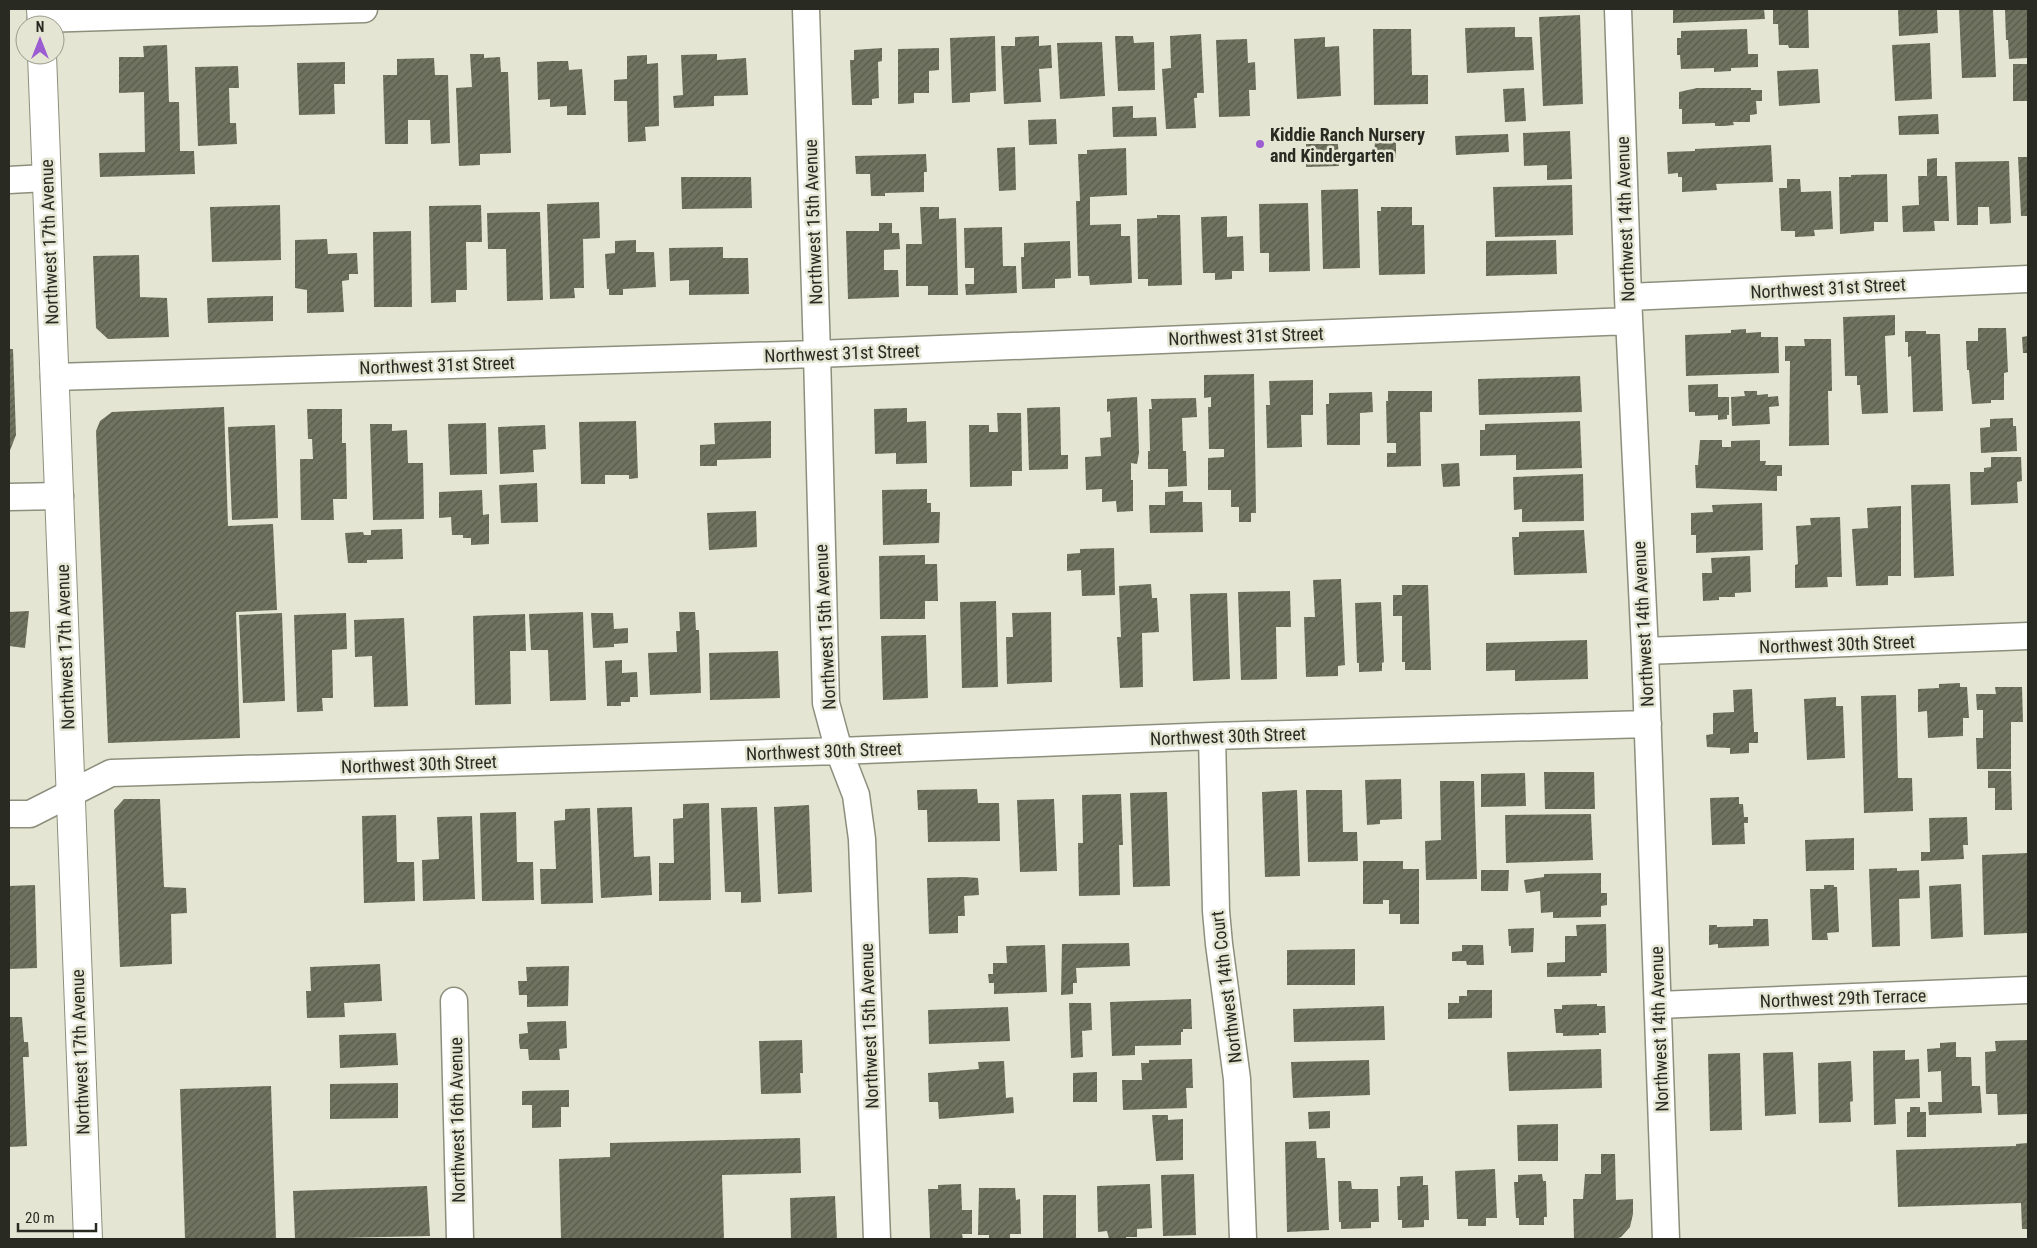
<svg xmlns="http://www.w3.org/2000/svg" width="2037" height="1248" viewBox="0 0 2037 1248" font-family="'Roboto Condensed',sans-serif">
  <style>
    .building { fill: url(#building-hatch) }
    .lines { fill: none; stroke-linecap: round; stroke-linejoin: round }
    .minor-casing { stroke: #8d8f7d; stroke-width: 29 }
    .major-casing { stroke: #8d8f7d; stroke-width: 30 }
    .minor { stroke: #fff; stroke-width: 26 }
    .major { stroke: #fff; stroke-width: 28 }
    .poi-dot { fill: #9c5cd2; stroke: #e4e6d3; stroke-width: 2 }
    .labels { text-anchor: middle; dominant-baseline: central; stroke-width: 5; stroke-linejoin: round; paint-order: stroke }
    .poi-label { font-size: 18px; font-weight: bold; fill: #292a22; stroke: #e4e6d3; text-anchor: start }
    .street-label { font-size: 18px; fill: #292a22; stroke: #e4e6d3 }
  </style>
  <defs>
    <pattern id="building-hatch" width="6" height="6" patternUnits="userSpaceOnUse" patternTransform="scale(1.25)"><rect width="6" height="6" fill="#717361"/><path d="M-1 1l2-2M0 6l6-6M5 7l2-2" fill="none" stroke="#585a4b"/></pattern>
  </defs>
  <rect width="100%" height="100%" fill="#e4e6d3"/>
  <path class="building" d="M1673,9H1764L1765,19L1673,23Z
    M1773,9H1808L1809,48H1789L1788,45H1779L1778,24H1773Z
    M1898,9H1937L1938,33L1899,36Z
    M1959,9H1993L1996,77L1962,78Z
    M2005,9H2028V58L2009,59L2008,40H2006Z
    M1580,15L1583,104L1543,106L1539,17Z
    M1515,27V37H1532L1534,70L1467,73L1465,28Z
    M1373,29H1411L1412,75H1428V104L1374,105Z
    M1747,29L1748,54H1758V67L1731,68V71L1714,72V68L1681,69L1680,55H1677V38H1681V31Z
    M1201,34L1204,93H1197V98H1194L1196,128L1166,129L1162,69L1171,68L1170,36Z
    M995,36L996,91L970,93V102L952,103L950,38Z
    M1039,36V46L1051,45L1052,68L1039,69L1041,102L1004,104L1001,46H1015V37Z
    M1115,36H1133L1134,43L1154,42L1155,90L1118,91Z
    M1325,37V47L1339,46L1341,96L1297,99L1294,39Z
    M1247,39L1248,63L1255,62L1256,90H1249L1250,116L1219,117L1216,40Z
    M1102,42L1105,96L1060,99L1057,43Z
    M1930,43L1932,99L1895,101L1892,45Z
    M167,45L169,102H179L180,151H194L195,174L100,177L99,153L145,152L144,92L119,93V57H144L143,46Z
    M882,48V61L878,62L879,98L872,99V105H852L850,60H854V50Z
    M939,48V70L929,71V93H914V103L898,104V49Z
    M470,54H484V58L500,57L501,72H508L511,153L480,154V165L459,166L456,88L472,87Z
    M717,54V60L746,58L748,95L714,96V106L674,108L673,96L683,95L681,55Z
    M647,55V64L658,63L659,126L645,127L646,141L628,142L627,101H614V80L627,79V56Z
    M434,58L435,75H448L450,143L431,144L430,120H408V144H385L383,75H397V59Z
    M552,61H568L569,70L582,69L586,115H567V106L550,107V99L538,100L537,62Z
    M345,62V84H334L335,114L299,115L297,63Z
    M2013,64H2028V101H2013Z
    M238,66L239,88H229L230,123H236L237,144L198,146L195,67Z
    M1818,69L1820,103L1779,106L1777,71Z
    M1524,88L1526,121L1505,122L1503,89Z
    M1697,88H1751V90H1762V101H1756L1757,114L1750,115V122H1733L1734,125L1724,126H1715V123L1682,124V109H1679V92Z
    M1133,106V118L1156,117L1157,136L1113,137L1112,107Z
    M1938,114L1939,134L1899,135L1898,116Z
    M1056,119L1057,144L1029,145L1028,120Z
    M1570,131L1572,179L1547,180V165L1524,166L1523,133Z
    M1508,134L1509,152L1456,155L1455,136Z
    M1375,140H1396V158H1374Z
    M1306,144H1338L1339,166L1306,167Z
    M1771,145L1773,182L1716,184L1717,190L1682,192V177H1678V173L1668,174L1667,152L1695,151V149Z
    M1015,147L1016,190L999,191L997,148Z
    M1126,148L1127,195L1090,197V225L1121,224V236H1130L1132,283L1090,285L1089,276H1078L1076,201H1080L1078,154H1087V150Z
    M926,154L927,172H924V192L885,193V196H871L870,174H856L855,156Z
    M2018,157H2028V216H2021Z
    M1937,158V176H1947L1949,221H1934L1935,231L1903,232L1902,206L1919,205L1918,176H1927V159Z
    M2009,161L2011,223L1990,224L1989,207H1978V225H1957L1955,162Z
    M1887,174L1888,222H1874V231L1840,234L1839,177H1851V175Z
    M681,177H751L752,208L682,209Z
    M1787,179H1800L1801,192L1831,191L1833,229L1814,230L1815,236L1795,237V231H1781L1779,188H1787Z
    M1572,185L1573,235L1495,237L1493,187Z
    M1358,189L1360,268L1323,269L1321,190Z
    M599,202L600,238L583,239L584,288H574L575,298L550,299L547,204Z
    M1308,203L1310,271L1269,272V253H1260L1259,204Z
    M280,205L281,260L212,262L210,207Z
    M481,205L482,242H466L467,290H456V302L431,303L429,206Z
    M920,207H939V219L956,218L958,295H928V286H906V244H922Z
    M1381,207H1412V225H1424L1425,274L1379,275L1377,211H1381Z
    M540,212L543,300L507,301L506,249H488L487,213Z
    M1157,215H1180L1182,285L1148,286V279H1138L1137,219L1157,218Z
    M1227,216V237L1243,236L1244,271H1232V279L1215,280V273H1203L1201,217Z
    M879,223H892V233H899L900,249L884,250V270H898L899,297L848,299L846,231H879Z
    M1002,227L1003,266H1016L1017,293L966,295L965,284H974V268H965L964,228Z
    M411,231L412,307H374L373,232Z
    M327,239L328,254L357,253L358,274H349V280L342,281L344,312L307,313V290L295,288V240Z
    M636,240V252H654L656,287L623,289V295H609V289H607L605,254L615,253V241Z
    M1556,240L1557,274L1486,276V241Z
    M1070,241L1071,278L1055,279V288L1022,289L1021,257H1024V243Z
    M723,247V258H748L749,294L689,295V280L670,281L669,248Z
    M139,255L140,297L167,298L169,337L108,339L96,328L93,256Z
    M273,296V321L208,323L207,298Z
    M1895,315V335L1885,336L1888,413L1862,414L1860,385H1857V376H1845L1843,317Z
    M1978,328H2006L2008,372L2004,373V400H1991V403L1972,404L1969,370H1967L1966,341H1978Z
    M1746,329V333L1761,332V337H1778L1779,373L1686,376L1685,335L1731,333V330Z
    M1905,331H1926V334H1940L1943,411L1913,412L1911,356L1908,357V342H1905Z
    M2028,336V353H2023L2022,337Z
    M1804,339H1831L1832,391H1828L1829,445L1789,446L1790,361H1785V346H1805Z
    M9,349H13L16,435L9,453Z
    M1254,374L1256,513H1251V522H1239V507H1231V490H1208V458L1224,457V449H1209L1208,407H1211V397L1204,398V375Z
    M1580,376L1582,412L1479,415L1478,379Z
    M1313,380V415H1301L1302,447L1267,448L1266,405H1270L1269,381Z
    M1718,384V397H1729V415H1727V419L1718,420V415L1695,416V412H1689L1688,385Z
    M1388,391H1432V412H1420L1421,466L1387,467V453H1396V443H1387L1386,401H1388Z
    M1744,391H1757V395L1768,394V397L1778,396L1779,406L1769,407L1770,424L1732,426L1731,397L1745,396Z
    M1372,392L1373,412L1360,413V445H1327L1326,404H1329V393Z
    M1137,397L1139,453L1137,464L1131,463V480H1133V511L1117,512L1116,501L1102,502V489L1086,490L1085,457L1101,456L1100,438L1111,437L1110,411L1107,412V399Z
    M1196,398L1197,417L1182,418L1183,451H1186L1187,486L1168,487V469H1148V451H1150L1149,409H1152L1151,399Z
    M224,407L228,526L273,524L277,610L236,612L240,738L108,743L96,431L100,421L112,412Z
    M1060,407L1061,455H1068V469L1029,470L1027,408Z
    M907,408V422L926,421L927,463L896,464V453L875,454L874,409Z
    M307,409H342V443H346L347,499H333L334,520H301L300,459H313L312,439H308Z
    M997,413H1021L1022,471H1012V486L970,487L969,425H989V432H998Z
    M2013,418V426H2016L2017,451L1981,453L1980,428L1990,427V419Z
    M636,421L638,478L629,479V475H605V484H581L579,422Z
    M771,421V458L717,460V466H700V445L715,444L714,423Z
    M1580,421L1582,468L1516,470V455L1480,456V430H1485V424Z
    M486,423L487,474L450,475L448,424Z
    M370,424H392V431L407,430L408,463H423L424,519L373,520Z
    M275,425L278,518L232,520L228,427Z
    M545,425L546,449L533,450L534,472L500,474L498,427Z
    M1700,440H1722V447H1731V441L1760,440V461H1766L1765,465H1782V476H1777V491L1696,488L1695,465H1698Z
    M1991,457H2021L2022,481L2017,482L2018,503L1971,505L1970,472H1984V468L1991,467Z
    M1459,463L1460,486L1443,487L1441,464Z
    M1583,474L1584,521L1522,522V509L1514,510L1513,477Z
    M537,483L538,522L501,523L499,485Z
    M1950,484L1954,576L1914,578L1911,485Z
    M927,489V503H931V512H940L939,543L883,545L882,490Z
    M482,490L483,515L489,514V544L471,545V538H463V535H452L451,517L439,518V492Z
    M1183,491V502H1202L1203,532L1150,533L1149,505H1165V492Z
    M1762,503L1763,550L1696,553V535H1691V513L1713,512L1712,505Z
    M1901,506V576H1888V585L1856,586L1852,529L1868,528L1867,508Z
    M756,511L757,547L709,550L707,513Z
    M1840,517L1842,577H1827L1828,587L1795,588V565L1798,564L1796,526L1811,525L1810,518Z
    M402,529L403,559L367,560V563H348L345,533L363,532L364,535H371V530Z
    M1584,530L1587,573L1514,575L1512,537H1519V532Z
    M1114,548L1115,595L1082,596L1081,570L1067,571V554L1080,553V549Z
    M925,555V564H937L938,601H925V619H880L879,556Z
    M1750,556L1751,592L1735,593V597H1719V600L1703,601L1702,573H1712L1711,558Z
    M1341,579L1345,665L1338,666V676L1306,677L1304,617H1315L1313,580Z
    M1151,584L1152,598H1157L1159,632L1142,633L1143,687L1120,688L1117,637H1121L1119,586Z
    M1402,585H1428L1431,670H1405V662H1402V616H1393V595H1402Z
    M1290,591L1291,627H1276L1277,679L1241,680L1238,592Z
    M1227,593L1230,679L1193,681L1190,594Z
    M996,601L998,687L962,688L960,602Z
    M1381,602L1384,662L1382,663V671L1359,672V663H1357L1355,603Z
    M29,611L25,648L9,646V612Z
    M583,612L586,700L550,701L548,650H531L529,614Z
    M679,612H695L696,630H699L701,693L650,695L648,653L677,652L676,631H680Z
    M1051,612L1052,682L1007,684L1006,637H1013L1012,613Z
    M282,613L285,701L243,703L239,615Z
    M346,613L347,649L332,650L333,698H322L323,711L297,712L294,615Z
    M591,613H613L614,629L628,628V643L614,644V647L593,648Z
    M525,614L526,651H510L511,704L475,705L473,616Z
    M404,618L408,706L374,707L372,656L355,657L354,620Z
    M926,635L928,698L883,700L881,636Z
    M1587,640L1588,679L1515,681V670L1486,671V643Z
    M778,651L780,698L710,700L709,653Z
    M622,660V673L637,672L638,697H630V702H621V706H607L605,661Z
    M1960,683V687H1967L1969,718H1963V736L1928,738L1927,711L1918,712V689L1939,688V684Z
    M1995,687H2022L2023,722H2011V769H1977L1976,738H1983V710H1977L1976,694H1996Z
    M1752,689L1754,732H1758V743H1749V753L1730,754V748L1707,747L1706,735L1713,734V713L1734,712L1733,690Z
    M1896,695L1898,778H1912L1913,811L1864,813L1861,696Z
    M1836,697V706H1843L1845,758L1807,760L1804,699Z
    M1988,771H2011L2012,810H1995V788H1988Z
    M1544,772H1594L1595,809H1545Z
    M1525,773L1526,806L1481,807V774Z
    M1401,779L1402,819L1380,820V824L1367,825L1365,780Z
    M1440,781H1474L1477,879L1426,880L1425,841L1441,840Z
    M977,789L978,803H999L1000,841L928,842L927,810H918L917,790Z
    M1297,790L1300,876L1265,877L1262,792Z
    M1306,790H1342L1343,832H1357L1358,861L1308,862Z
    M1167,792L1170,886L1133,887L1130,793Z
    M1121,794L1123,845H1119L1120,895L1079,896L1078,843H1083L1082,795Z
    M1739,797V804H1743L1744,817H1748V823H1744L1745,844L1712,845L1710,798Z
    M124,799H160L164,887L186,888L187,913L171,914L172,964L120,967L114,810Z
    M1054,799L1057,871L1020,872L1017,800Z
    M709,803L711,900L659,901V863H674L673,819L683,818V804Z
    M809,805L812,892L778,894L774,807Z
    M632,807L634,857L650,856L652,895L601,898L597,808Z
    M757,807L761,902L741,903V892H725L721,808Z
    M590,808L593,903L541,904L540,869H556L554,821L565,820V809Z
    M516,812L517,862H533L534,900L482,901L480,813Z
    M1591,814L1593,860L1506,863L1505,815Z
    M396,815L397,862H414L415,901L364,903L362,816Z
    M472,816L475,899L423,901L422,860L439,859L437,817Z
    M1967,817L1968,845H1963L1964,859L1921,861V852H1930L1929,818Z
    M1854,838V870L1806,871L1805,840Z
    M2028,853V933L1984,935L1982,855Z
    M1363,861H1403V869H1419V924H1400V914H1389V900H1383V904H1363Z
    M1897,868V871L1919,870L1920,898L1899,899L1900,946L1872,947L1869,869Z
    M1481,870H1509L1508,891H1481Z
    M1601,873V893H1607V905L1601,906V917L1553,918V912L1541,913L1540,891L1526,893L1524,880L1544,877V874Z
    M964,877L978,878L979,895L964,896L965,916H958V933L929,934L927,878Z
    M1961,884L1963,937L1931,939L1929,886Z
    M35,885L37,968L9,969V886Z
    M1824,885H1834V887H1837L1839,932L1827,933L1828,940H1812L1810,889H1824Z
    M1753,919H1768L1769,946L1718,948V944L1709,945V925H1717V927L1753,926Z
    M1606,924L1607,973H1601V976L1547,977V963L1565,962V936H1577L1576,925Z
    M1534,928L1533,952L1511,953V946H1509L1508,929Z
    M1129,943L1130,966L1076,968L1077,983H1073V994L1061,995L1062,944Z
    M1045,945L1047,992L994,994V983H989L988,974H993V963H1007L1006,946Z
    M1462,945H1483L1484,965H1467L1466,961H1452V952L1462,951Z
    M1355,949V985H1287V950Z
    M380,964L382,1001L344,1003L345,1017L307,1018L306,991H311L310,967Z
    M569,966L568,1006L527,1007V995H519L518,981H527L526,967Z
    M1467,990H1492V1018L1448,1019V1003H1459V996H1467Z
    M1191,999L1192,1029H1183V1032H1181V1045L1135,1046V1055L1112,1056L1110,1002Z
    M1069,1003H1091L1092,1030L1082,1031L1083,1057L1071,1058Z
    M1597,1004V1006H1605L1606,1033H1599V1035L1563,1036V1033H1556L1554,1009H1562V1005Z
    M1384,1006L1385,1040L1294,1042L1293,1009Z
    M1008,1007L1010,1041L929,1044L928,1010Z
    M9,1017H22L24,1042H28L29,1057H23L27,1146L9,1147Z
    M566,1021L567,1048L559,1049L560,1060H529L528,1049H520L519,1042V1034L528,1033L527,1022Z
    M396,1033L398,1065L340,1068L339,1035Z
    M802,1040L803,1073H800L801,1093L761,1094L759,1041Z
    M2028,1040V1114L1998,1115L1997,1094H1986L1985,1052L1996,1051L1995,1041Z
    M1956,1042V1057H1971L1972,1086H1980L1982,1113L1929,1115L1928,1102H1942L1941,1071L1928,1072L1927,1049L1940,1048V1043Z
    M1601,1049L1602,1088L1509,1091L1507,1052Z
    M1905,1050V1060L1919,1059L1920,1098L1895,1099L1896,1124L1874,1125L1873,1051Z
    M1793,1052L1796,1114L1765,1116L1763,1053Z
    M1740,1053L1742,1130L1710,1131L1708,1054Z
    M1192,1059L1193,1088H1186L1187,1108L1123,1110L1122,1080H1142L1141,1063H1149V1060Z
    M1369,1060L1370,1095L1293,1098L1291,1062Z
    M1004,1061L1006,1098L1013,1097L1014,1113L939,1119L938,1102H929L928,1073L979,1069L978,1062Z
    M1851,1061L1853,1101L1850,1102L1851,1122L1819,1123L1818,1063Z
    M1097,1072V1102H1073V1073Z
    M398,1083V1118L330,1119V1084Z
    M271,1086L276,1239H185L180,1089Z
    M569,1090V1107H561V1127L532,1128V1105H522V1091Z
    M1910,1107H1920V1112H1926V1137H1907V1112H1910Z
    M1330,1111V1128L1309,1129L1308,1112Z
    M1152,1115H1168V1120L1183,1119V1160L1156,1161Z
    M1558,1124V1161H1518L1517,1125Z
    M800,1138L801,1173L722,1175L724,1239H561L559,1159L610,1157V1143Z
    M1316,1141L1317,1158H1325L1329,1230L1287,1232L1285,1142Z
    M2028,1143V1229H2022L2021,1203L1898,1207L1896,1150L2016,1146V1144Z
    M1601,1154H1615L1616,1200L1633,1199V1214L1630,1227L1621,1237L1615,1239H1574L1573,1199H1583L1585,1174H1601Z
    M1495,1169L1497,1218H1486V1226H1468V1219H1457L1455,1171Z
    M1194,1174L1196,1235L1163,1236L1161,1175Z
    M1542,1174L1543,1181H1546L1547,1217H1544V1225H1519V1218H1516L1514,1182H1518V1175Z
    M1423,1176V1185H1428L1429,1220H1424V1227L1402,1228V1220H1398L1397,1186H1400V1177Z
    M1338,1181H1351L1352,1189H1378L1379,1222H1371V1228L1341,1229V1222H1339Z
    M961,1184L962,1210H972V1234H962L963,1239H930L928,1189H938V1185Z
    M1150,1184L1152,1228L1137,1229V1237H1126V1239H1109L1107,1231L1098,1232L1097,1186Z
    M427,1186L430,1236L295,1239L293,1191Z
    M979,1188H1015L1016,1200L1020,1199L1021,1234H1010V1239H989V1235H978Z
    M1043,1195H1076V1239H1043Z
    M835,1196L837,1239H791L790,1198Z"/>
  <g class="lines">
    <g class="minor-casing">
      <path id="minor" d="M806,9L817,354L826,703L839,751L856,795L862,839L877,1239
        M1618,9L1628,297L1645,651L1666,1239
        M41,19L364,9
        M9,180L46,178
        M1628,297L2028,279
        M54,377L817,354L1629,321
        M9,497L60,496
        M1645,651L2028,636
        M1212,736L1216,911L1219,944L1237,1079L1243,1239
        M9,814H30L111,773L839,751L1212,736L1648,724
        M454,1001L460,1239
        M1658,1005L2028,990"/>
    </g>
    <g class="major-casing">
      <path id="major" d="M41,9L42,25
        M42,55L88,1239"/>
    </g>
    <use href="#minor" class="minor"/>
    <use href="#major" class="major"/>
  </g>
  <circle class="poi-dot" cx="1260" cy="144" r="5"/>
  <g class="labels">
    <g class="poi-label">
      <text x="1270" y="134">Kiddie Ranch Nursery<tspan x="1270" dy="21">and Kindergarten</tspan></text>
    </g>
    <g class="street-label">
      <text transform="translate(1625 219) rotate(-92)">Northwest 14th Avenue</text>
      <text transform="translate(813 222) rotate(-92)">Northwest 15th Avenue</text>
      <text transform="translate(49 242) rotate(-92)">Northwest 17th Avenue</text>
      <text transform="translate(1828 288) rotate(-3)">Northwest 31st Street</text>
      <text transform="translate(1246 336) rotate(-2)">Northwest 31st Street</text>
      <text transform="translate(842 353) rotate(-2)">Northwest 31st Street</text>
      <text transform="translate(437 365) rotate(-2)">Northwest 31st Street</text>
      <text transform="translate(1643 624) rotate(-93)">Northwest 14th Avenue</text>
      <text transform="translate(825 627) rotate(-93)">Northwest 15th Avenue</text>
      <text transform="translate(1837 644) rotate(-2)">Northwest 30th Street</text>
      <text transform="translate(65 647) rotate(-92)">Northwest 17th Avenue</text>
      <text transform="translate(1228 736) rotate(-2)">Northwest 30th Street</text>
      <text transform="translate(824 751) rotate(-2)">Northwest 30th Street</text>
      <text transform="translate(419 764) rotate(-2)">Northwest 30th Street</text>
      <text transform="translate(1226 987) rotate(-97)">Northwest 14th Court</text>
      <text transform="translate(1843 998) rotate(-2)">Northwest 29th Terrace</text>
      <text transform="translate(869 1026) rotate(-92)">Northwest 15th Avenue</text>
      <text transform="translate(1659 1029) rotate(-92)">Northwest 14th Avenue</text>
      <text transform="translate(80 1052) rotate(-92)">Northwest 17th Avenue</text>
      <text transform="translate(457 1120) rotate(-91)">Northwest 16th Avenue</text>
    </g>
  </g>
  <rect width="2037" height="1248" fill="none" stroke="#292a22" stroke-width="20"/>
  <g transform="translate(40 40)"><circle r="24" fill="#e4e6d3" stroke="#999b8c"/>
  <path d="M0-4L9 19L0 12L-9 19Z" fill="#9c5cd2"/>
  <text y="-8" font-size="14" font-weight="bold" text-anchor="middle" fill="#292a22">N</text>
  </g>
  <path d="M18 1223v8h78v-8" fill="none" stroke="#292a22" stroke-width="2.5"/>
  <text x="25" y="1223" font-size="15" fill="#292a22" stroke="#e4e6d3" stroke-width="4" paint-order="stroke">20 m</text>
</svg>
